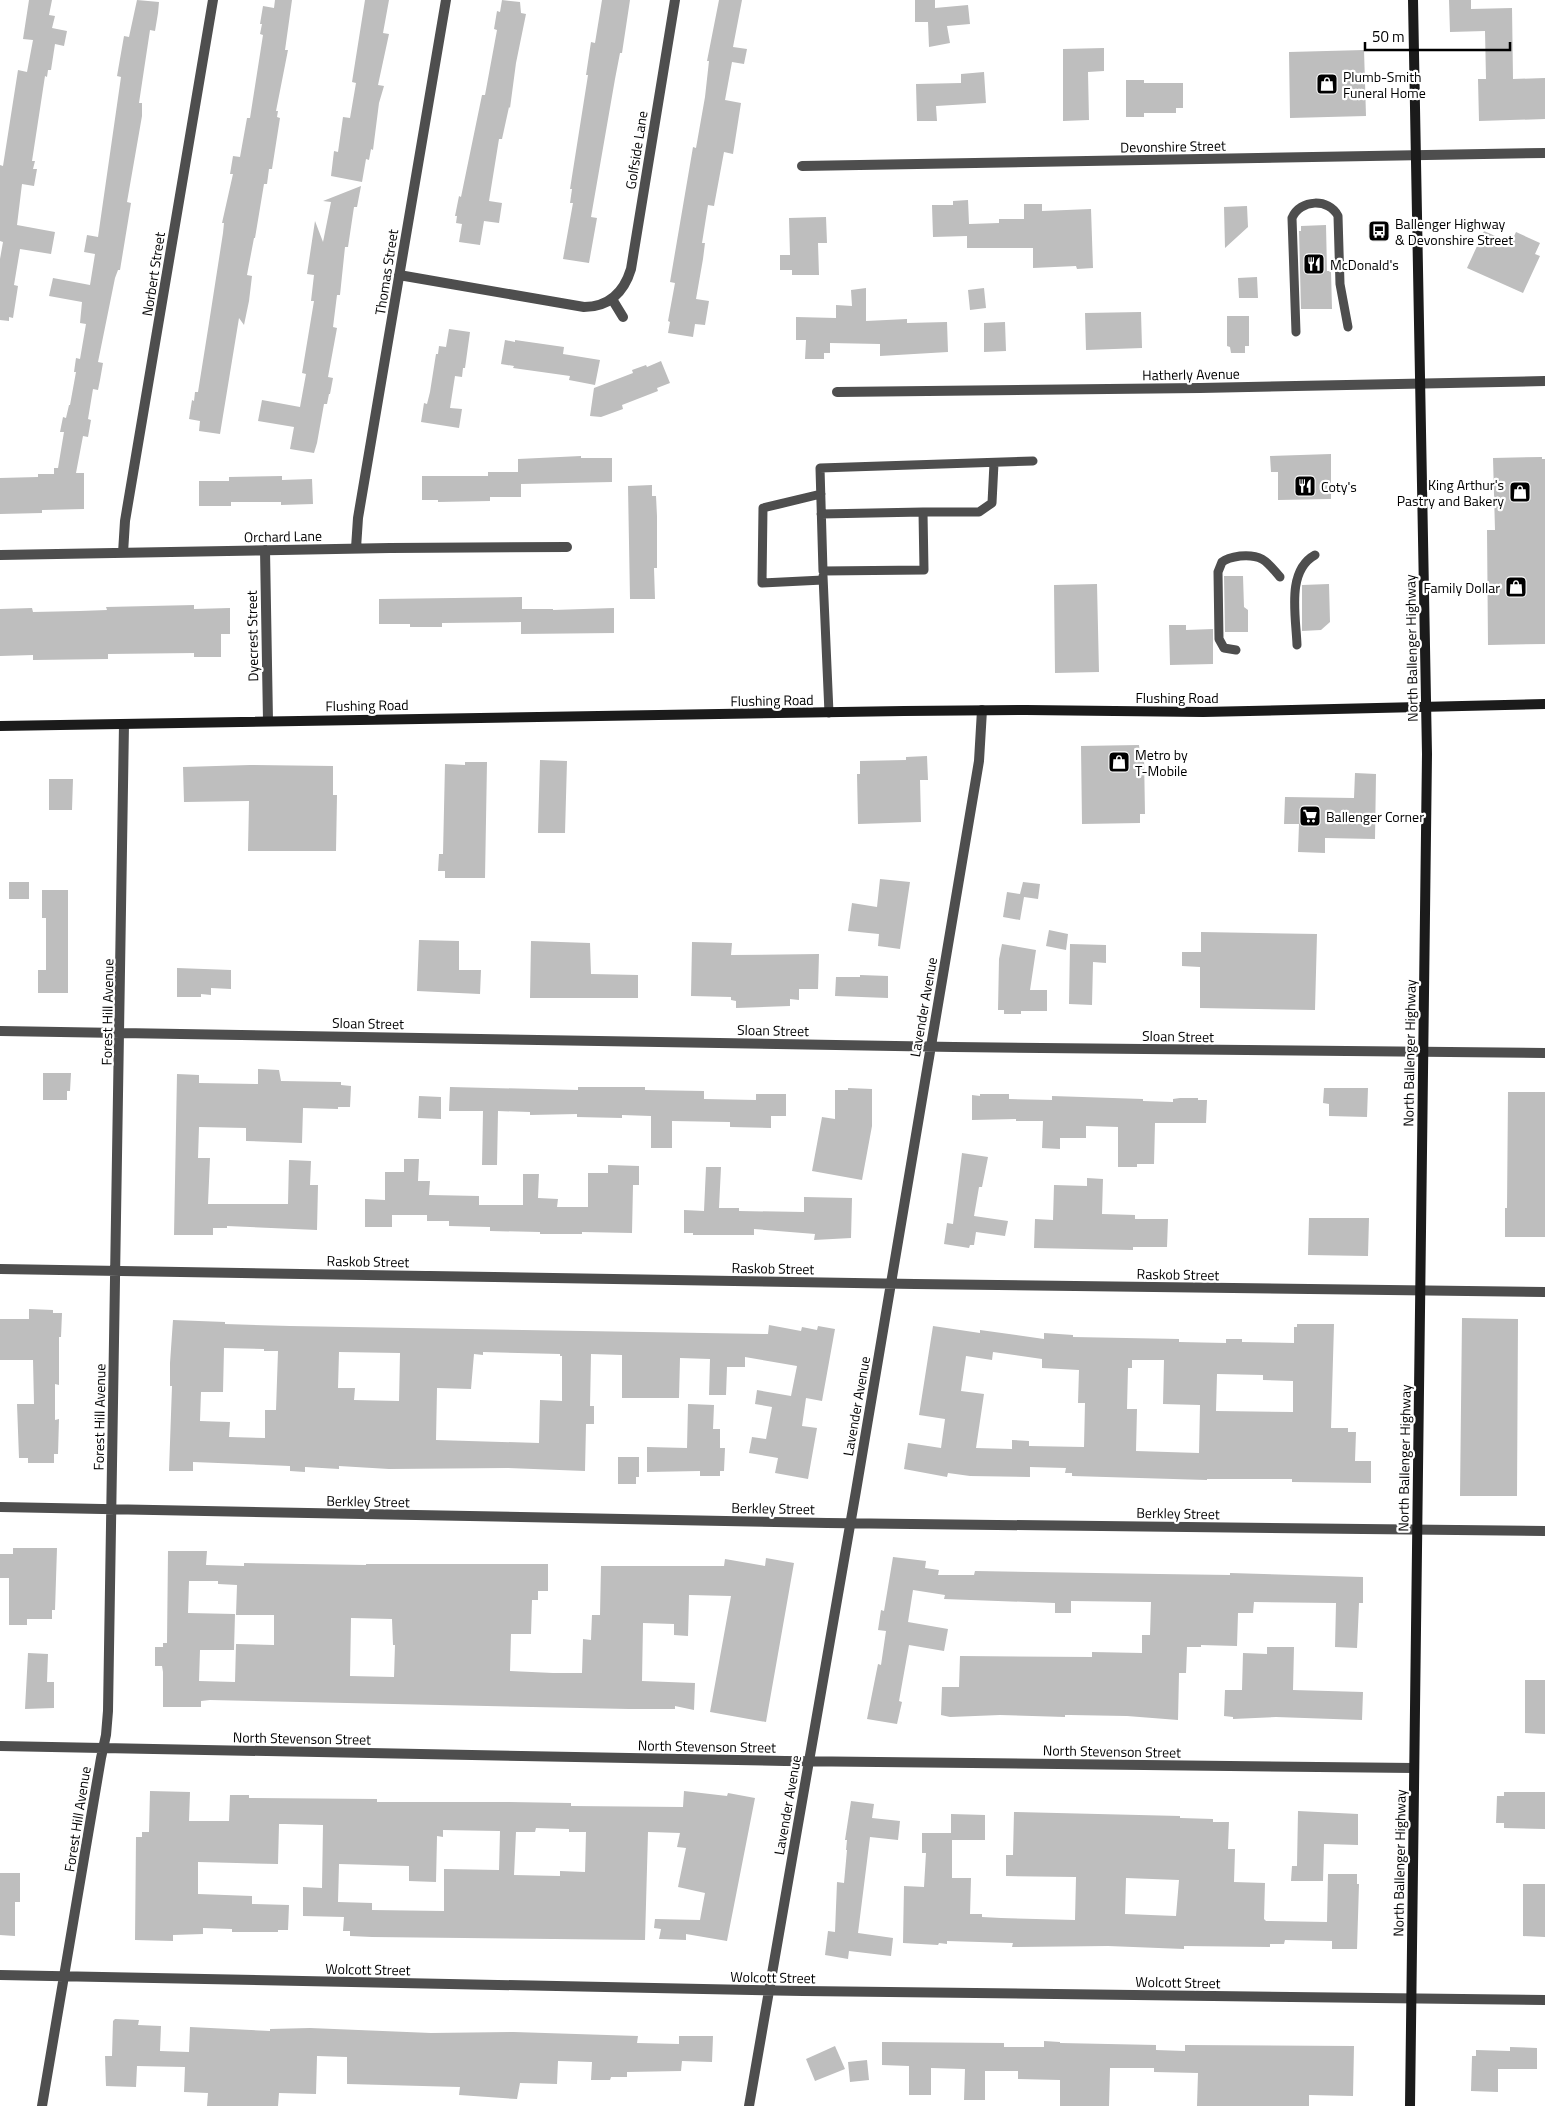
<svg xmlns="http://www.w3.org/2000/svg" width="1545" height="2106" viewBox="0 0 1545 2106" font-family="'Titillium Web',sans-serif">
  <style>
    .building { fill: #bebebe; fill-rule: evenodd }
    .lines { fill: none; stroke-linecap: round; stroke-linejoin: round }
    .service { stroke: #4e4e4e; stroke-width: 9 }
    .minor { stroke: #4e4e4e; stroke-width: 10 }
    .secondary { stroke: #1b1b1b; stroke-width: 10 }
    .labels { text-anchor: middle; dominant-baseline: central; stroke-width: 4.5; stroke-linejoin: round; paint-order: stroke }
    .poi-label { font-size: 14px; fill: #000; stroke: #fff; text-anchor: start }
    .street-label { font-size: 14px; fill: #000; stroke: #fff }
  </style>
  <rect width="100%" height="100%" fill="#fff"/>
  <path class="building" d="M29,0H52L49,15L55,16L52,28L67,31L64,46L55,44L51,70H48L47,77L45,76L32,161H35L33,169H37L34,186L22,184L17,225L55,232L51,254L20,249L14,285L18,286L13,318L9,317V321L0,320V259L3,242L0,241V165L3,166L18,70L27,72L33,40L23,39Z
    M137,0L159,2L158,13L155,31L150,30L145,63L139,103H142V116L127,202L131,203L120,270H118L115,278L98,362L103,363L100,380L98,390L93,389L88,419L91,420L88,437L83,436L76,473H84V509L42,510V513L0,514V478L38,477V474H54V468H58L64,432H60L63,417L66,418L69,405H70L76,372H74L76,358L80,359L86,324L80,323L82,302L49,296L53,278L90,285L95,254L84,252L87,235L98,237L121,77L117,76L124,36L129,37Z
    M275,0H292L285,50H288L276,111H278L277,117L280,118L272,169H269L267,184H264L255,238H254L247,275L252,276L249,301L244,325L239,318L220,434L199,431L200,421L189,419L192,400L194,401L195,392H198L209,323L223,233L224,223H222L233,174H230L233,156L240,157L247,118H250L263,35L260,34L262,24H260L263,6L274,8Z
    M365,0H389L383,33L389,34L378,85L384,86L379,103L373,150L371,149L369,160L366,159L362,182L331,176L334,151L338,152L343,117L350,118L356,83L352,82Z
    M502,0L520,2L521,13L526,14L516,63L510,108L509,107L502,139H499L489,201L502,203L499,223L484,221L480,245L459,242L462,224L456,223L457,216H455L459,196L461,197L482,95H485L497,30L494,29L497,11L500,12Z
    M602,0H630L622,53H620L615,79L591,217L597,218L589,263L563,259L573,203H570L572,189H570L588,75H586L591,42L595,43Z
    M719,0H742L733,47L747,49L744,64L732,62L725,100L741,103L733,154L724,152L714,206L708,205L702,243H705L703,259L696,299L709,301L705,325L695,324L693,337L668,333L670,322L668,321L675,283L670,282L693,147L696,148L705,97L709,61H707Z
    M915,0H935V8L968,5L970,24L947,26L950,43L929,47L928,22H915Z
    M1449,0H1471V9L1512,8L1513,79L1545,78V119L1479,121L1478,79H1486L1485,31L1450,32Z
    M1104,48V71L1088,72L1089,120L1063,121V49Z
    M1364,50L1366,116L1290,118L1289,52Z
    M984,72L986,103L936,106L937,121H917L916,84L961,83V74Z
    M1126,80H1144V83H1183V108H1176V113H1144V117H1126Z
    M361,186L357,207H354L348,247H345L340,295H337L333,327L337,328L328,377L333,378L330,394H329L327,404H324L317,443L314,453L290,449L294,427L258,421L262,400L300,407L306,374L302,373L314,301H311L314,275L307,274L315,221L323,242L331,202L323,201Z
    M968,200L969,224L999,223V219H1024V204H1042V211L1091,209L1093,268L1077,269L1076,266L1033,268V248H967V236L933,237L932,205H953V201Z
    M1247,206L1248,227L1225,248L1224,207Z
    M826,217L827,243H818L819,275H792V270H780V255H790L789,218Z
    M1326,225L1327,271H1331L1332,309H1301L1299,231H1301V226Z
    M1484,231L1511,243L1516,232L1540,243L1535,254L1540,256L1523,293L1467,268Z
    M1257,277L1258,298H1239L1238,278Z
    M866,288V321L907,319V323L947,322L948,352L880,356V344L830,343V353H824V359H805L806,340H796V317L836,318V305L852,306L851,290Z
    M984,288L986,308L970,310L968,290Z
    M1141,312L1142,348L1086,350L1085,313Z
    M1227,316H1249V346H1245V353H1231L1230,347L1227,346Z
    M1005,322L1006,351L984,352V323Z
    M449,329L470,332L465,368H463L462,377L455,376L450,408L462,409L459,428L421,422L424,403L427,404L430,392L436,354H438L439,346L446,347Z
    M505,340L515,342V340L564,347L563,354L600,360L595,385L569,380L570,376L513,368L514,366L501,364Z
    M661,361L670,383L657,388L658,391L622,405L623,409L601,417L590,416L594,388L633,373L632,370L646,365L647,367Z
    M1331,454V499L1278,500V472H1271L1270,456Z
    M581,456V458H612V482L521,484V497H490V501L438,502V500H422V476H488V472H518V459Z
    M1542,457V459H1545V644L1488,645L1487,530H1495L1493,458Z
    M282,476V480L312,479L313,504L281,505V502H231V506H199V481H229V477Z
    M652,485V496H656L657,516V568H654L655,599H630L628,486Z
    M1224,576H1243L1244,607L1248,610V632H1225Z
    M1097,584L1099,672L1055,673L1054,585Z
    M1329,584L1330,622L1321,630L1302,631V585Z
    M522,597V609H553V610L614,608V633L521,634V622L442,623V627H410V624H379V599Z
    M194,605V609L230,608V634H221V657H194V653L108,654V659L33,660V655L0,656V609L32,608L33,612L80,611L107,610L106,607Z
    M1169,625H1186V630L1213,629V664L1170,665Z
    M1139,745L1140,754H1144L1145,814H1140V823L1082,824L1081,746Z
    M927,756L928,780H920L921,822L858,824L857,774H860V761L906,760V757Z
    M540,760L567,761L565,833H538Z
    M465,762H487L485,878H445V871H438L439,854H443L445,764L465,765Z
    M250,765L333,766V795H337L336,851H248L249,801L184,802L183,767Z
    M1355,773L1376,774L1375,839L1325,838V853L1298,852L1299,824H1284L1285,797L1354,798Z
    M49,779H73L72,810H49Z
    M880,879L910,882L900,949L878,946L879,934L848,931L852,903L877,907Z
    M9,882H29V899H9Z
    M1023,882L1040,884L1038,899L1024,897L1020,920L1003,917L1007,892L1020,894Z
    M42,890H68V993H38V970H46V918H42Z
    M1049,930L1068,934L1066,950L1046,946Z
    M1201,932L1317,934L1315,1010L1200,1008V967L1182,966V952H1201Z
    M419,940L459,941V970H481L480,994L417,991Z
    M531,941L590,943L591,974L638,975V998H530Z
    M692,942L732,943L731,955L819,954L818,989H799V1000L790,999V1006L736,1008V1001L731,1000V997L691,996Z
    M1002,944L1036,950L1030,990H1047V1011H1021V1014H1004V1010H998L999,959Z
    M1070,944L1106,945V963L1093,962L1092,1005L1069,1004Z
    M177,968L231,970V989L211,988V995L201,994V997H177Z
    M860,975L888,976V998L835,996L836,977H860Z
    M258,1069L279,1070L281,1081L341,1082V1085L351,1086L350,1107H338V1109L303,1108L302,1143L246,1141V1128L199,1127L198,1158H210L208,1204H288L289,1160L311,1161L310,1185H318L317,1230L227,1226V1228H213V1235H174L177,1074L199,1075V1083L258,1084Z
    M43,1073H71L70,1091H67V1100H43Z
    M450,1087L578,1090V1087H645V1090L704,1091V1099L756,1100V1094H786V1116H771V1128L730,1127V1122L672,1121V1148H651V1116L622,1115V1118L577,1117V1114L530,1115V1112L498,1111L497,1165H482L483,1111H449Z
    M848,1088L872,1089V1126L862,1180L812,1171L822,1117L835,1119V1090H848Z
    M1324,1088H1368L1367,1117L1329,1116V1104L1323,1103Z
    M1508,1092H1545V1237H1505V1208H1507Z
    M980,1094H1009V1099L1052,1100V1096L1143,1099V1101L1173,1102V1099L1180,1098H1198V1100H1207L1206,1123H1155L1154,1164H1137V1167H1118V1127L1086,1126V1138H1060V1149L1042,1148L1043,1121H1016V1119L972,1120V1095L980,1096Z
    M419,1096L441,1097V1119L418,1118Z
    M962,1153L988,1157L982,1187H979L974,1216L1008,1221L1005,1236L976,1232L974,1245H970L969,1248L944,1244L947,1223L953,1224Z
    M404,1159H419L418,1181H430L429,1195L479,1196V1205H523V1174H539L538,1198L558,1199L557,1207H588V1173H608V1165L639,1166V1185H633L632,1233L582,1232V1234H540V1232L490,1231V1227L449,1226V1221H427V1215H392V1227H365V1199L385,1200V1172H404Z
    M706,1167H721L719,1208H739V1211L804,1212V1197L852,1198L851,1238L814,1240L815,1234L754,1229V1235H693V1233H684V1210L704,1211Z
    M1087,1178L1103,1179L1102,1214L1135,1215V1219H1168L1167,1247H1133V1250L1034,1248L1035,1219L1053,1220L1054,1185L1087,1186Z
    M1309,1218H1369L1368,1256L1308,1255Z
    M29,1309L53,1310V1313H62L61,1337H59V1385L55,1384V1420L59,1419L58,1454H54V1463H28V1458H19L17,1404H34L33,1360H0V1319H29Z
    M1462,1318L1518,1319L1517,1496H1460Z
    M173,1320L225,1322V1324L290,1326L768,1334L769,1325L801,1331L802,1327L817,1330L818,1326L835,1329L822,1401L806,1398L802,1426L817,1428L808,1479L775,1473L778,1458L749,1453L752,1437L766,1439L772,1407L755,1404L757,1390L791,1396L797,1366L745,1357V1367H727L726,1395H709L710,1359L680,1358L679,1398H622V1355L591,1354L590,1406H594V1424H586L585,1471L508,1468L389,1469L339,1466V1469L305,1467V1472L290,1471V1466L193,1462V1471H169L172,1386H170V1363ZM224,1348L264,1349V1351H278L276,1410H265V1438L229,1437L230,1422L200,1421L201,1392H223ZM339,1352L400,1353L399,1401L354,1400L355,1388H338ZM483,1352L560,1354V1356H562V1401L540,1400L539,1443L436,1440L437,1388L471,1389L474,1354L483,1355Z
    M1297,1324H1334L1331,1428H1348V1432H1356L1355,1461H1371V1483L1292,1482V1479H1207V1480L1072,1476V1473H1065L1066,1468L1030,1467V1477L970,1476L948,1473L947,1477L904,1469L908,1443L941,1448L945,1419L919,1415L933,1326L980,1333V1330L1044,1339V1333L1073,1335V1337L1179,1339V1342L1226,1343V1339H1242V1342L1294,1343V1327H1297ZM993,1352L1042,1359V1368L1079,1370L1078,1403H1085L1084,1447L1029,1446V1441L1012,1440V1449L976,1448L984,1394L961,1391L966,1356L992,1360ZM1132,1360H1164L1163,1404L1200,1405L1199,1453L1136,1451L1137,1409H1127L1128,1368H1132ZM1217,1374L1263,1375V1380L1293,1381V1412L1216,1411Z
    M688,1404L714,1405L713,1429H720V1448H725L724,1471H720V1476H700V1471L647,1472V1447L687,1448Z
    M618,1457H639V1477H636V1484H618Z
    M13,1548H57L55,1610H52V1619H27V1625H9V1578H0V1554H13Z
    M168,1551H207L206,1565L244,1566V1563L366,1565V1564H548V1591H538V1600H532L531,1634H511L510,1671L553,1673H582L583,1639L591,1640L592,1615H600L601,1566H724L725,1559L765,1566L766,1558L794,1563L766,1722L710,1712L731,1596L689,1595L688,1636L674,1635V1624L643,1623L642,1681L695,1683L694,1710L675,1706V1709H629L210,1700L201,1701V1707H163V1672L162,1666H155V1647H163V1643H167ZM189,1581H218V1584L237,1585L236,1615H274V1645L236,1644L235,1682L199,1681L200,1650H234L235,1614L188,1613ZM351,1618L392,1619L393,1645H395L394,1677L350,1676Z
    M893,1557L926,1561L925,1568L939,1570L938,1575H974L975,1571L1159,1574L1230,1575V1573L1363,1577V1603H1359L1357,1648L1335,1647L1336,1603L1254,1602L1253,1613H1238L1237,1646L1201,1645V1647H1187L1186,1673H1179L1178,1720L1127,1716L1070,1715H1065V1717L1000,1715L950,1717L941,1715L942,1687H959L960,1656L1092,1657V1652L1142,1653V1635H1150L1151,1602L1071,1601V1613H1055V1603L944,1599L945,1595L913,1590L908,1622L948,1629L944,1651L909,1645L899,1701L902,1702L897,1724L867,1719L878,1664L881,1665L886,1631L878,1630L881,1610L884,1611Z
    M1267,1647H1294L1293,1690L1363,1692L1362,1720L1276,1717L1233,1719V1717L1224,1716L1225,1690H1242L1243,1653L1267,1654Z
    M28,1653L48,1654L47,1682H54V1708L25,1709Z
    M1525,1680H1545V1734L1525,1733Z
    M150,1791L190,1792L189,1821H229L230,1795H249V1798L377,1799V1802H509L571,1803V1806L683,1807L684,1791L727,1796L728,1793L755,1798L727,1941L686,1934V1940L659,1939L661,1929L654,1928L655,1919L700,1920L705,1893L678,1887L686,1848L677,1847L680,1833L648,1832L645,1940L372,1937L350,1936V1931H343L344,1917L303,1916V1887L322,1888L323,1825L285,1824H279L278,1864L198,1862V1894L252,1896V1904L289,1905L288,1930H278V1932H232V1929L203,1928V1934L173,1935V1941L135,1940L136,1837H142V1832H149ZM536,1828L569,1829V1832H586L585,1872L560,1871V1876L514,1875L516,1832H535ZM443,1830L500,1831L499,1870L444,1869V1911L372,1910V1903L338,1902L339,1864L409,1866V1881L436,1882L437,1836L443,1837Z
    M1504,1792H1545V1829L1504,1828V1823H1496L1497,1796H1504Z
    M851,1801L874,1804L872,1818L900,1821L898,1840L870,1837L858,1933L893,1938L891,1956L849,1951L848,1959L825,1955L828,1931L835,1932L837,1882L844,1883L847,1850H846L847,1840H845Z
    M1298,1811L1358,1814V1845L1324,1844L1323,1881H1291L1292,1866H1297Z
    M1014,1812L1180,1816V1818L1213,1819V1822H1229L1228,1849H1235L1234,1882L1265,1883L1264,1919L1266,1921L1327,1922L1328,1874H1357V1884H1359L1357,1949H1332V1941L1285,1940L1284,1944H1270V1947L1184,1946V1949L1108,1946L1012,1947L1013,1943L947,1941V1944L939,1943L938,1945L903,1943L904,1886L924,1887L926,1853H922V1833H951V1814L985,1815V1840H952V1878H971L970,1914H982V1917L1001,1918L1075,1920L1076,1877L1006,1876V1855H1013ZM1126,1878L1179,1880L1176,1916L1125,1914Z
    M0,1873H20V1902H15V1936L0,1935Z
    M1523,1884H1545V1937L1523,1936Z
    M115,2019L139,2020L138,2025L161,2026L160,2051L189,2052L190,2027L270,2031V2029L310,2028L431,2033L514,2032L638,2036L637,2043L679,2044V2036H713L712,2062L682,2061L681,2071L627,2072V2077H611L610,2080H591L592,2062L558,2061L557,2084L520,2083L517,2099L459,2095L460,2087L347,2084V2057L317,2056L316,2094L279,2093L278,2106H207L208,2093L184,2092L185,2067L137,2066L136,2087L106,2086L105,2056H112L113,2021Z
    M1044,2041L1060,2042V2043L1156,2045V2050L1185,2051V2045L1354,2046L1353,2096L1309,2095V2106H1197L1198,2073L1154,2072V2068H1110L1109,2106H1060V2080L1018,2079V2071H985V2100H964L965,2069L931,2068V2095H909V2066L882,2065V2042L1004,2043V2047H1044Z
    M835,2046L845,2069L815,2081L806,2059Z
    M1510,2047L1537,2048V2069H1498V2092L1471,2091L1472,2056H1476V2050L1510,2051Z
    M867,2060L869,2080L850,2082L848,2062Z"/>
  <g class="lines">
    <path class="service" d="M1296,332L1292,218C1300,199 1329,198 1338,216L1340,284L1348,327
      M821,494L763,508L762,583L823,580
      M923,512H979L992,503L994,463
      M821,514L923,512L924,570L823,571L820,468L1033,461
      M823,576L829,713
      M1297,645C1296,616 1286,571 1315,555
      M1236,650L1224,648L1219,639L1218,572L1222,562C1227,558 1233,557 1240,556C1263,554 1267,562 1280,577"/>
    <path class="minor" d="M802,166L1545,153
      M399,275L584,307C609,307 624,292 631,269L675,0
      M612,299L623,317
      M837,392L1200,388L1545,381
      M356,548L358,518L446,0
      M265,550L268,721
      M123,553L125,521L213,0
      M0,555L390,548L567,547
      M0,1031L954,1047L1545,1053
      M0,1269L915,1284L1545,1292
      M0,1507L827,1523L1545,1531
      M0,1746L785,1761L1414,1768
      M0,1975L803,1991L1545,2000
      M42,2106L101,1758L106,1735L108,1711L124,724
      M749,2106L856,1491L979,761L982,710"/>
    <path class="secondary" d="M0,726L904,711L1026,710L1203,712L1545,704
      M1410,2106L1427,754L1413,0"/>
  </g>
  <defs>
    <g id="shop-square" transform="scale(1.125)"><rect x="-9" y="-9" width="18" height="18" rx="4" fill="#000" stroke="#fff"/><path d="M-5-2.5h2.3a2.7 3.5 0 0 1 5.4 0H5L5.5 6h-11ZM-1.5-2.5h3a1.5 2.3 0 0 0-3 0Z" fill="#fff"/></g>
    <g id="bus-square" transform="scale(1.125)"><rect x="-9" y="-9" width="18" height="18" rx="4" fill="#000" stroke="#fff"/><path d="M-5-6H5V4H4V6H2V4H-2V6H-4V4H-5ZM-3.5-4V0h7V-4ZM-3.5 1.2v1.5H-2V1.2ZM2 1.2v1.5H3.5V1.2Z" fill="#fff"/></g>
    <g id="restaurant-square" transform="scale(1.125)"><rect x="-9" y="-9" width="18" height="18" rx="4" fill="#000" stroke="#fff"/><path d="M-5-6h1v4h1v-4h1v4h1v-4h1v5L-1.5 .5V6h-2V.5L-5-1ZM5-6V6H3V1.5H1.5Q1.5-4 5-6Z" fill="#fff"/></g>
    <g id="supermarket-square" transform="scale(1.125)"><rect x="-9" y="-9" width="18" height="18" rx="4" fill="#000" stroke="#fff"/><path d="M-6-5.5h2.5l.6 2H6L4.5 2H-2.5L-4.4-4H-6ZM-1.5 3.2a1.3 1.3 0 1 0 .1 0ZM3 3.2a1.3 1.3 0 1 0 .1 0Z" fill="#fff"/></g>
  </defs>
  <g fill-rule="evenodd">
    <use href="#shop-square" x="1327" y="84"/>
    <use href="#bus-square" x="1379" y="231"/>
    <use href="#restaurant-square" x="1314" y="264"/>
    <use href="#restaurant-square" x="1305" y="486"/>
    <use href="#shop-square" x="1520" y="492"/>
    <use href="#shop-square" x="1516" y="587"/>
    <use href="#shop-square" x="1119" y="762"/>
    <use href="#supermarket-square" x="1310" y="816"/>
  </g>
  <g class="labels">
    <g class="poi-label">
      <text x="1343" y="76">Plumb-Smith<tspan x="1343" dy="16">Funeral Home</tspan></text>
      <text x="1395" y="223">Ballenger Highway<tspan x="1395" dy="16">&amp; Devonshire Street</tspan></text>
      <text x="1330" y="264">McDonald's</text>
      <text x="1504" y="484" text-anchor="end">King Arthur's<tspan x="1504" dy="16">Pastry and Bakery</tspan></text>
      <text x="1321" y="486">Coty's</text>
      <text x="1500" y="587" text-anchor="end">Family Dollar</text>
      <text x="1135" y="754">Metro by<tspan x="1135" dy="16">T-Mobile</tspan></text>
      <text x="1326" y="816">Ballenger Corner</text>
    </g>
    <g class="street-label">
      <text transform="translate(1173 146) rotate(-1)">Devonshire Street</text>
      <text transform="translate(636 150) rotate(-81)">Golfside Lane</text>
      <text transform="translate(386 272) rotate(-81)">Thomas Street</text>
      <text transform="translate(153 274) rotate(-81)">Norbert Street</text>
      <text transform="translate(1191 374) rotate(-1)">Hatherly Avenue</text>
      <text transform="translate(283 536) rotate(-1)">Orchard Lane</text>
      <text transform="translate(252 636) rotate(-91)">Dyecrest Street</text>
      <text transform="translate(1411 648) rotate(-91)">North Ballenger Highway</text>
      <text x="1177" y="697">Flushing Road</text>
      <text transform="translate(772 700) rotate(-1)">Flushing Road</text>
      <text transform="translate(367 705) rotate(-1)">Flushing Road</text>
      <text transform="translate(923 1007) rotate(-80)">Lavender Avenue</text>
      <text transform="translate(107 1012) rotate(-89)">Forest Hill Avenue</text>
      <text transform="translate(368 1023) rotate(1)">Sloan Street</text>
      <text transform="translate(773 1030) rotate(1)">Sloan Street</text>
      <text transform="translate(1178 1036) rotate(1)">Sloan Street</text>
      <text transform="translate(1409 1053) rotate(-89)">North Ballenger Highway</text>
      <text transform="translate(368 1261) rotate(1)">Raskob Street</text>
      <text transform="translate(773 1268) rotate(1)">Raskob Street</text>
      <text transform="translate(1178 1274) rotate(1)">Raskob Street</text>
      <text transform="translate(856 1406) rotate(-80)">Lavender Avenue</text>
      <text transform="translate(99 1417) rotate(-89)">Forest Hill Avenue</text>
      <text transform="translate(1404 1458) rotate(-89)">North Ballenger Highway</text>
      <text transform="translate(368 1501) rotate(1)">Berkley Street</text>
      <text transform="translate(773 1508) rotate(1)">Berkley Street</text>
      <text transform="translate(1178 1513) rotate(1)">Berkley Street</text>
      <text transform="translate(302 1738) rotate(1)">North Stevenson Street</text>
      <text transform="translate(707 1746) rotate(1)">North Stevenson Street</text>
      <text transform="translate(1112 1751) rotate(1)">North Stevenson Street</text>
      <text transform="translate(787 1805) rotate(-80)">Lavender Avenue</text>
      <text transform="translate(77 1819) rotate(-81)">Forest Hill Avenue</text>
      <text transform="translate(1399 1863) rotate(-89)">North Ballenger Highway</text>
      <text transform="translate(368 1969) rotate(1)">Wolcott Street</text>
      <text transform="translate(773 1977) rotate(1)">Wolcott Street</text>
      <text transform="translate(1178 1982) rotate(1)">Wolcott Street</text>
    </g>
  </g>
  <path d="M1365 42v8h145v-8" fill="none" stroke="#000000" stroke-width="2.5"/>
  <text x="1372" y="42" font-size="15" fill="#000000" stroke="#ffffff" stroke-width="4" paint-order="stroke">50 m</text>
</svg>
